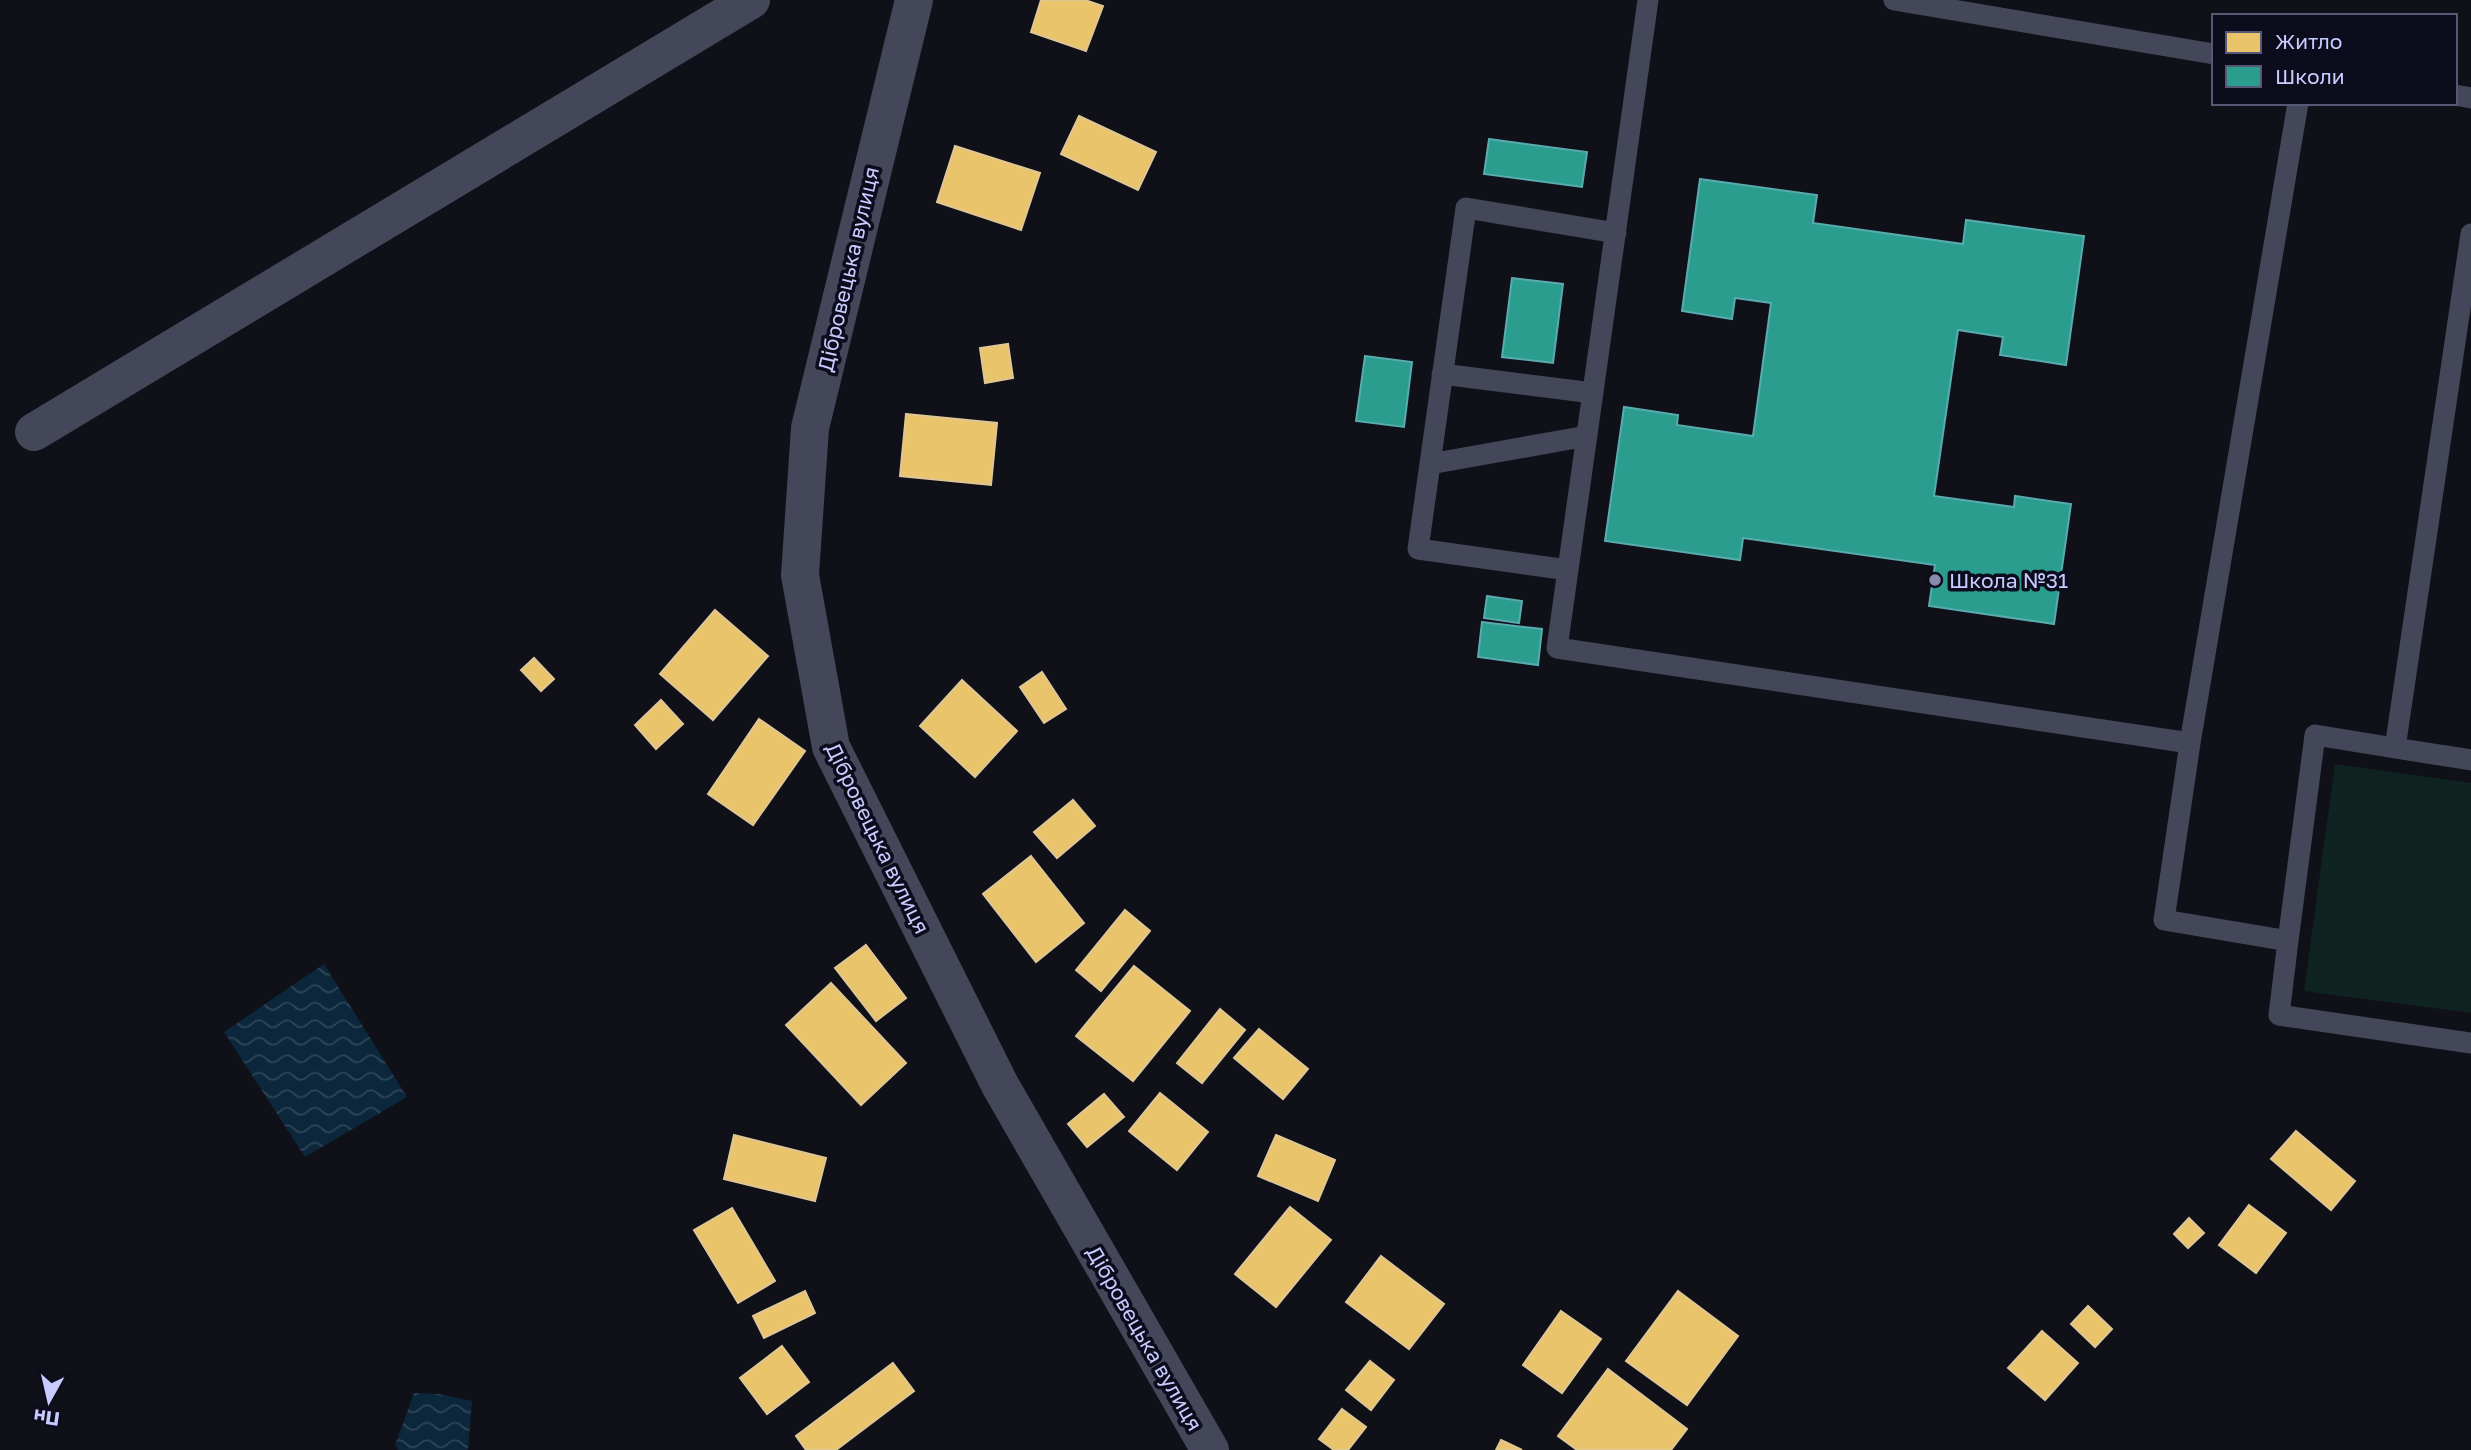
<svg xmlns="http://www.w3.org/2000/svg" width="2471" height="1450" viewBox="0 0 2471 1450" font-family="'Golos Text',sans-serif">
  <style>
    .pitch { fill: #0f2320 }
    .water { fill: url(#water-waves) }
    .homes { fill: #e9c46a; stroke: #dfc696; stroke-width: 2 }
    .schools { fill: #2a9d8f; stroke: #59abb0; stroke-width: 2 }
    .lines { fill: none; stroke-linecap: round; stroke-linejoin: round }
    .service { stroke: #444659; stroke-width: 21 }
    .minor { stroke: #444659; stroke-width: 38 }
    .poi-dot { fill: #888aae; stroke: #0c0c1c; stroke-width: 2.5 }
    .labels { text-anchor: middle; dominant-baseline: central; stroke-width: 7; stroke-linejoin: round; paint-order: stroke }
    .street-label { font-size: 21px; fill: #c8cbfe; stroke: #0c0c1c }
    .poi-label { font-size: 21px; fill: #c8cbfe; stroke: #0c0c1c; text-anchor: start }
  </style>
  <defs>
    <pattern id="water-waves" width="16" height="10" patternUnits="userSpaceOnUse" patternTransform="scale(1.75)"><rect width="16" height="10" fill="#0c273b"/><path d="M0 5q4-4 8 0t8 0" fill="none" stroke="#2e4558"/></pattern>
  </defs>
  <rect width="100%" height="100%" fill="#101018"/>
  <path class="pitch" d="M2335,764L2471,783V1013L2304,991Z"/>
  <path class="water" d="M324,964L407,1097L305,1157L224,1032Z
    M414,1393L439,1394L472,1401L468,1450H398L395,1445Z"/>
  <path class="homes" d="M1041,0H1085L1103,6L1086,51L1031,32Z
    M1079,116L1156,152L1138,190L1061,154Z
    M955,146L1040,173L1021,230L937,202Z
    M1008,344L1013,378L985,383L980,348Z
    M906,414L997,423L991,485L900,476Z
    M715,610L768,656L713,720L660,674Z
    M534,658L554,679L541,691L521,670Z
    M1042,672L1066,709L1044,723L1020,687Z
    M962,680L1017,731L975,777L920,726Z
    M661,700L683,724L656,749L635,725Z
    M759,719L805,751L753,825L708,794Z
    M1073,800L1095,826L1057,858L1034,832Z
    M1031,856L1084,923L1036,962L983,894Z
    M1125,910L1150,931L1101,991L1076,970Z
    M866,945L906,998L876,1021L835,968Z
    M1134,966L1190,1011L1133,1081L1076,1036Z
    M831,983L906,1063L861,1105L786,1025Z
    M1220,1009L1245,1030L1202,1083L1177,1063Z
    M1259,1029L1308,1069L1283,1099L1234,1058Z
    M1160,1093L1208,1132L1177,1170L1129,1131Z
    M1104,1094L1124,1117L1087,1147L1068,1124Z
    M2296,1131L2355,1181L2331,1210L2271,1159Z
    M734,1135L826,1158L815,1201L724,1179Z
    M1276,1135L1335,1160L1318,1201L1258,1176Z
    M2249,1205L2286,1233L2256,1273L2219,1245Z
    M1290,1207L1331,1240L1276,1307L1235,1274Z
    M732,1208L775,1281L738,1303L694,1230Z
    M2189,1218L2204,1233L2188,1248L2174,1234Z
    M1381,1256L1444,1304L1409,1349L1346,1302Z
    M805,1291L815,1313L764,1338L753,1316Z
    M1678,1291L1738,1336L1687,1405L1626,1361Z
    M2088,1306L2112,1329L2095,1347L2071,1324Z
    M1561,1311L1601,1339L1562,1393L1523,1365Z
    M2042,1331L2078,1363L2045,1400L2008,1368Z
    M782,1346L809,1382L767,1414L740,1378Z
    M1370,1361L1394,1380L1371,1410L1346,1390Z
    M893,1363L914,1391L836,1450H806L796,1436Z
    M1608,1369L1687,1429L1671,1450H1577L1558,1436Z
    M1342,1409L1366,1427L1348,1450H1334L1319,1439Z
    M1501,1440L1522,1450H1496Z"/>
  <path class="schools" d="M1489,139L1587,152L1582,187L1484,174Z
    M1700,179L1817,195L1813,223L1963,244L1966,220L2084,236L2066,365L2000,355L2003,337L1958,330L1934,496L2014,507L2015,496L2071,504L2054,624L1929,606L1935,565L1743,538L1740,560L1605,541L1624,407L1678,415L1677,425L1753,436L1771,303L1735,298L1732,319L1682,311Z
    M1512,278L1563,284L1553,363L1502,357Z
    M1365,356L1412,362L1404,427L1356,421Z
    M1487,596L1522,601L1519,623L1484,618Z
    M1482,622L1542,629L1538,665L1478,657Z"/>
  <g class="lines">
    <path class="service" d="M1648,0L1557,648L2190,743L2164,920L2288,941L2279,1015L2471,1043
      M1894,0L2214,54
      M2455,95L2471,98
      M2471,234L2395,748L2471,760
      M1442,374L1593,393
      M1430,464L1587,436
      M1568,570L1418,549L1466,208L1616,233
      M2190,743L2298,103
      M2288,941L2315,735L2395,748"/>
    <path class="minor" d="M914,0L810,428L800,575L831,747L1000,1085L1210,1450
      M34,432L751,0"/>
  </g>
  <circle class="poi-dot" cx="1935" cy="580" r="7"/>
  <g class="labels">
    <g class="street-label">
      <text transform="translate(848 269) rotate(-77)">Дібровецька вулиця</text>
      <text transform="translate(878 838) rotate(64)">Дібровецька вулиця</text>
      <text transform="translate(1145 1338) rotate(60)">Дібровецька вулиця</text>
    </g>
    <g class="poi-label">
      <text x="1949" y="580">Школа №31</text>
    </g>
  </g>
  <rect x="2212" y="14" width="245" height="91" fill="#0c0c1c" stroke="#575876" stroke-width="2"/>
  <rect x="2226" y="32" width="35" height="21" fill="#e9c46a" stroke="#575876" stroke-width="2"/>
  <text x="2275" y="49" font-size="21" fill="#c8cbfe">Житло</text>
  <rect x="2226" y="66" width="35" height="21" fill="#2a9d8f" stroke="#575876" stroke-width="2"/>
  <text x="2275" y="84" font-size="21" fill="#c8cbfe">Школи</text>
  <g transform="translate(49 1401) rotate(188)" stroke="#0c0c1c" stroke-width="5" paint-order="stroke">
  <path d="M0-5L12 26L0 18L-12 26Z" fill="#c8cbfe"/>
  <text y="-10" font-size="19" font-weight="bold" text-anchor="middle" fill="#c8cbfe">Пн</text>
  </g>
</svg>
